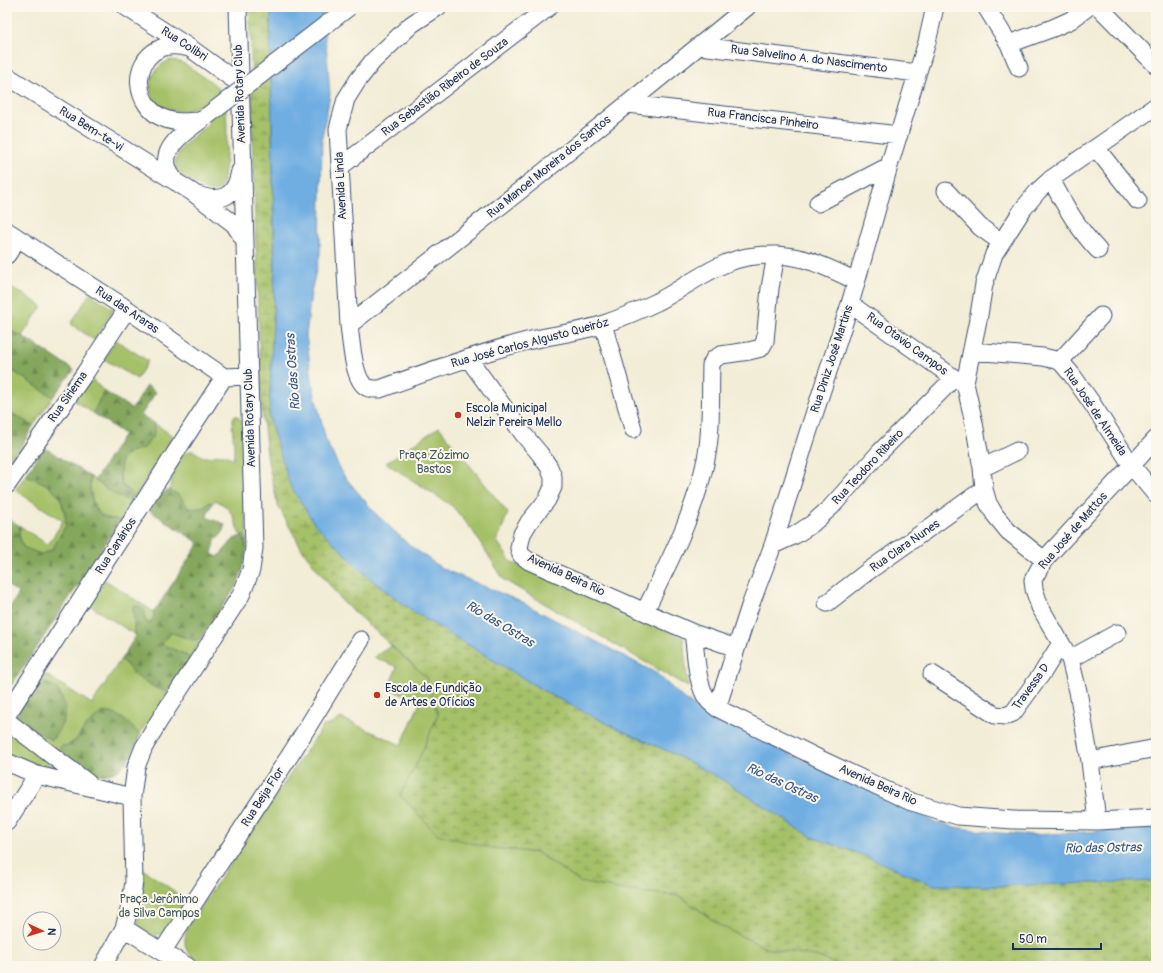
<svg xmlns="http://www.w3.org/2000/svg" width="1163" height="973" viewBox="0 0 1163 973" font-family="Pangolin,sans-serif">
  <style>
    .green { fill: #a5c167; stroke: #607862 }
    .forest { fill: url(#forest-firs); stroke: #506b5d }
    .wetland { fill: url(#wetland-marsh); stroke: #607862 }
    .water { fill: #6faee2; stroke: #456ea0 }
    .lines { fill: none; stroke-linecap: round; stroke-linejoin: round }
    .minor-casing { stroke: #3b4c70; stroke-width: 19 }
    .minor { stroke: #fff; stroke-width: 17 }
    .minor-bridge-casing { stroke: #3b4c70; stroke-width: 19; stroke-linecap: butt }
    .minor-bridge { stroke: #fff; stroke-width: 17 }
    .poi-dot { fill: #c8321e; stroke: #fbf7ec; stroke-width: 1.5 }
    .labels { text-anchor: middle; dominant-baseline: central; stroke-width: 4; stroke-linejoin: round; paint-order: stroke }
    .street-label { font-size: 12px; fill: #1b2f5e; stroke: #fbf7ec }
    .poi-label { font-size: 12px; fill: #1b2f5e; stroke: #fbf7ec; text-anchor: start }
    .park-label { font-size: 12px; fill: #445b61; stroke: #fbf7ec }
    .water-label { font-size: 13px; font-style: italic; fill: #345586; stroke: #fbf7ec }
  </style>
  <defs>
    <pattern id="forest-firs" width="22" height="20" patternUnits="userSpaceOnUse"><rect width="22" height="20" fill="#84a75c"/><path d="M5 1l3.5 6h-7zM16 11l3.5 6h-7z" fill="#6b884f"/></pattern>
    <pattern id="wetland-marsh" width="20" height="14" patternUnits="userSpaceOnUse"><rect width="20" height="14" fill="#a5c167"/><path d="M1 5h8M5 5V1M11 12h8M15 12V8" fill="none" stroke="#869d58"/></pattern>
  </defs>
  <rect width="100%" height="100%" fill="#fbf7ec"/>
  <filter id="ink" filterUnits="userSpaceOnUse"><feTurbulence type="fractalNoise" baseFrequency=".025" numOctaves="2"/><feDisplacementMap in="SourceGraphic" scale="8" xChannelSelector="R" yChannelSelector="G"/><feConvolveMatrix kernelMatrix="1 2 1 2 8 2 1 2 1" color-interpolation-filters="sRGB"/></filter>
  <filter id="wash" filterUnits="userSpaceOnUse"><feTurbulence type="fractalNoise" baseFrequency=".012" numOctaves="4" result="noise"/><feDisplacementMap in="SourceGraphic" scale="16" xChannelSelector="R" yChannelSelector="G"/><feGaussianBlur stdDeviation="0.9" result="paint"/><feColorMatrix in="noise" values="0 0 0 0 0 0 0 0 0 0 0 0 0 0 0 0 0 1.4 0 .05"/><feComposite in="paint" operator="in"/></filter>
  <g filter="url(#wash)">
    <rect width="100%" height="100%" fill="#f2edd6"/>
    <path class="green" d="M171,60C182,61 189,67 198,73C206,78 214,83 220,90C231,106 226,158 224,179C223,183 222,189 216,191C209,194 200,187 194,183C190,181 184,179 181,176C161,156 198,134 209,123L197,106C186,114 163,113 154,100C144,84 155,65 171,60Z
      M7,284L42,306L22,336L8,330L7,331Z
      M90,293L114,310L94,340L71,324Z
      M116,340L148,361L137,379L104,359Z
      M7,367L53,397L33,426L7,410Z
      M85,373L104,391L93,413L75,401Z
      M234,416H237L244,423L247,549L243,535L239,533C234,517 231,507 215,500L212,504L210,502L202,508L189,509L180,496L170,490C172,480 178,450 192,451C198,452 201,458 207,457C220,456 221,451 233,460C237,443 229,429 234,416Z
      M154,423L173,436L121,520C114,519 105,519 100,514C92,508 88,486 91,477L107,490L132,493L122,485L120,475L121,460L130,452L144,448L154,435Z
      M439,427L508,513L497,541L511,562L683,638L688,687L504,580L473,531L452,506L386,463Z
      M26,475C37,480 51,485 59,496C62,500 67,521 66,526C64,536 52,554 40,554C35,554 28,549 23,548L19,535L20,526L48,545L63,521L15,490Z
      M105,580L154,612V617L150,624L145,620L134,629L137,636L89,605Z
      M171,633C182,635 188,641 200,640L190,658L182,653L161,644Z
      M391,646L426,677L438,715L418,761L400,795L486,847L538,853L580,882L630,891L680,896L721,926L766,948L816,956L841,966H206C186,955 181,948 188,926L323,726L332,724L341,718L401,745L420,703L388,688L397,667L374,657Z
      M121,659L136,676L156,688L168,692L152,719L144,727L140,735L129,724L85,727L76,740L58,751L16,719L52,740L54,686L40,683L45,674L92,704Z
      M7,728L61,774L7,757Z
      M141,868L187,900C181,909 168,934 156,935C152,935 147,933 143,931L138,924Z"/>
    <path class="forest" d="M8,330L22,336L74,370L53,397L7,367Z
      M147,386L156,392L141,415L154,423V435L144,448L130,452L121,460L120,475L122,485L132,493V501C117,498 106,489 95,480L124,434L93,413L104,391L132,409Z
      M7,410L33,426L7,472Z
      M44,447L91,477C88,486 92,508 100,514C105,519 114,519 121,520L11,686L7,683V612L19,593L7,585V518L20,526L19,535L23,547L41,554L52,550L66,525L65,513L60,497L46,484L26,475Z
      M170,490L180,496L189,509L202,508L210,502L212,504L207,515L208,518L225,524L222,534L215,541L212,554L218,557L234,539L243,535L247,549L243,569L237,585L200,640C188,641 183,635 171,633L161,644L182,653L190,658L184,671L168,692L156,688L136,676L121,659L136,636L134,629L133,606H139L145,611V620L150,624L154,617V612L199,543L150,511L159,495Z
      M40,683C44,684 50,684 53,686C56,687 60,692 61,696C70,715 63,724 52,740L16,719V716L35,686Z
      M102,712C120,712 128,723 140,735C131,760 118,784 86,771C76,767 67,757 58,751L62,745L67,746L76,740L85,727Z"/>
    <path class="wetland" d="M249,7H271L270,29L275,271L269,418L314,523L369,578L417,614L549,694L614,727L674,754L723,780L812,837L860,854L994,886L1156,881V966H841L816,956L766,948L721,926L680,896L630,891L580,882L538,853L486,847L437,834L400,795L418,761L438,715L426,677L342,601L303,551L278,506L268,462L262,412L252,128L251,43Z"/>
    <path class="water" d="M271,7H321L327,54L330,95L322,137L320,254L311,292L306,335L313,387L326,441L344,476L376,514L408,544L441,568L519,601L656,673L684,699L706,714L740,728L786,752L829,772L900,802L934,822L960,828L1000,833L1033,835L1156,828V881L994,886L933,885L860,854L812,837L723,780L674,754L614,727L549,694L417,614L369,578L314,523L290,485L269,418L275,271L270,29Z"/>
  </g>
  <g filter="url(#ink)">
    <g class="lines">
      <g class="minor-casing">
        <path id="minor" d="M126,7L190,48L240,84
          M438,7L412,24L373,61L358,80L346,99L338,129L349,325C351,340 353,377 365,386C370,390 375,389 380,389C429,371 477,354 527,341C551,335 581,332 604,324C621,318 640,310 657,302C688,286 719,259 755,256C796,251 820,264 856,281
          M986,7L1009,44L1019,68
          M1099,7L1156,65
          M1009,44L1053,28L1071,20L1088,7
          M700,46L917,73
          M190,48C180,46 169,44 159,49C130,63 135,106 163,118C174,123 187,122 199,121
          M7,76L192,192L234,224L245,241
          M628,104L899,135
          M1096,148L1138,201
          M340,167L549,7
          M1051,179C1064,205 1078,229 1098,250
          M176,182C152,154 179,136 201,120
          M946,191L980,227L1001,242
          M198,195C221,204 236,196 240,171
          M818,203L889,166
          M7,231L127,309L224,377L249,376
          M7,255L18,238
          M850,304L954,378L963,382
          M603,324L633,429
          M349,325L541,174L747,7
          M972,351L1043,357L1060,361L1072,375L1091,402L1132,466L1156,495
          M468,358L524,435L540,454L549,467L553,477V487L547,500L529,522L522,534L519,548L521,555L529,561L693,633C696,651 696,685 708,700C710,703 714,705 717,708L820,759L909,801L958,816L1013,820L1097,821L1156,818
          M1060,361L1101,316
          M982,468L1017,451
          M7,485L85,373L127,309
          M773,545L795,535L812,524L831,507L880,452L954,378
          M1044,560L1008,531L995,515L988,503L984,489L982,468L974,423L965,383L979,315L984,284L994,254L1023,209L1038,191L1051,179L1156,106
          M827,603L867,572L984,489
          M645,611C669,562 695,513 706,459C712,431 710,395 711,365L714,359L721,355L749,351L761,348L765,341L770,288L776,255
          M693,633L736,648
          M1070,659L1117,633
          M932,674L995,715L1005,716L1013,713L1043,672L1061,643
          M717,708L750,606L773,545L807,436L850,304L889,166L927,42L935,7
          M7,715L224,377
          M7,721L88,783
          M1090,761L1156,748
          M7,762L37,775L132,797
          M1097,821L1090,761L1078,691L1070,659L1040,607L1034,589L1033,580L1044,560L1156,439
          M7,822L37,775
          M124,928L162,952L187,966
          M162,952L294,749L361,640
          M103,966L124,928L130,907L134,882L132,797L136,767L144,747L159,721L241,595L251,570L254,548L238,7"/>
      </g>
      <use href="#minor" class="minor"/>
      <g class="minor-bridge-casing">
        <path id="minor-bridge" d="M207,116L349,7"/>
      </g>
      <use href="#minor-bridge" class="minor-bridge"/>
    </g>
  </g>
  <g class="poi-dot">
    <circle cx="458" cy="415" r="4"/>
    <circle cx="377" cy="695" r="4"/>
  </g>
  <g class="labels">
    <g class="street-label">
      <text transform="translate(184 44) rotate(33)">Rua Colibri</text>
      <text transform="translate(809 59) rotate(7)">Rua Salvelino A. do Nascimento</text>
      <text transform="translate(445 87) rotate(-37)">Rua Sebastião Ribeiro de Souza</text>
      <text transform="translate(240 94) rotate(-92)">Avenida Rotary Club</text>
      <text transform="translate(763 119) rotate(7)">Rua Francisca Pinheiro</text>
      <text transform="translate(91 129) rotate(32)">Rua Bem-te-vi</text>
      <text transform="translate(549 167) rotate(-39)">Rua Manoel Moreira dos Santos</text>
      <text transform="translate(341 186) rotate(-93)">Avenida Linda</text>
      <text transform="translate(127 310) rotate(34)">Rua das Araras</text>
      <text transform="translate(530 343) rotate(-15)">Rua José Carlos Algusto Queiróz</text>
      <text transform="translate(907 344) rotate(36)">Rua Otavio Campos</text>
      <text transform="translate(832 359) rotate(-72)">Rua Diniz José Martins</text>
      <text transform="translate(68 397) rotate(-55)">Rua Siriema</text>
      <text transform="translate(1095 412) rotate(56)">Rua José de Almeida</text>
      <text transform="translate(250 418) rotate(-92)">Avenida Rotary Club</text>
      <text transform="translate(868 467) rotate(-47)">Rua Teodoro Ribeiro</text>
      <text transform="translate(1073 531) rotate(-49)">Rua José de Mattos</text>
      <text transform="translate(116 546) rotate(-57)">Rua Canários</text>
      <text transform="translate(905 546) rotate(-35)">Rua Clara Nunes</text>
      <text transform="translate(566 575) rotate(25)">Avenida Beira Rio</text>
      <text transform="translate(1031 687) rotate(-54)">Travessa D</text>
      <text transform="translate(878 785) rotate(24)">Avenida Beira Rio</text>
      <text transform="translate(263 797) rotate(-57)">Rua Beija Flor</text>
    </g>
    <g class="poi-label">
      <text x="466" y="408">Escola Municipal<tspan x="466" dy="14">Nelzir Pereira Mello</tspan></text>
      <text x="385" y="688">Escola de Fundição<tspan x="385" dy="14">de Artes e Ofícios</tspan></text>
    </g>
    <g class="park-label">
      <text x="434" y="455">Praça Zózimo<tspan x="434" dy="14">Bastos</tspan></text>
      <text x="159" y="899">Praça Jerônimo<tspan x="159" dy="14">da Silva Campos</tspan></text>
    </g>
    <g class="water-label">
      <text transform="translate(293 372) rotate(-94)">Rio das Ostras</text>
      <text transform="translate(500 624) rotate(31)">Rio das Ostras</text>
      <text transform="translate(782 783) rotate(25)">Rio das Ostras</text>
      <text transform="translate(1103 848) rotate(-1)">Rio das Ostras</text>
    </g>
  </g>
  <rect width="1163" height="973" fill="none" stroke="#fbf7ec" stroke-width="24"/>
  <g transform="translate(42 931) rotate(94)"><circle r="19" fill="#fbf7ec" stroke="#a1a7b3"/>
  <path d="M0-3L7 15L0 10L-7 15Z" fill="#c8321e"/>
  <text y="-6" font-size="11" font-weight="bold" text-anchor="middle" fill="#1b2f5e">N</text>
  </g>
  <path d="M1013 943v6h88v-6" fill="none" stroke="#1b2f5e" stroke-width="2"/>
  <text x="1019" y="943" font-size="12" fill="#1b2f5e" stroke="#fbf7ec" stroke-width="3" paint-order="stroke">50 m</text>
</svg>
